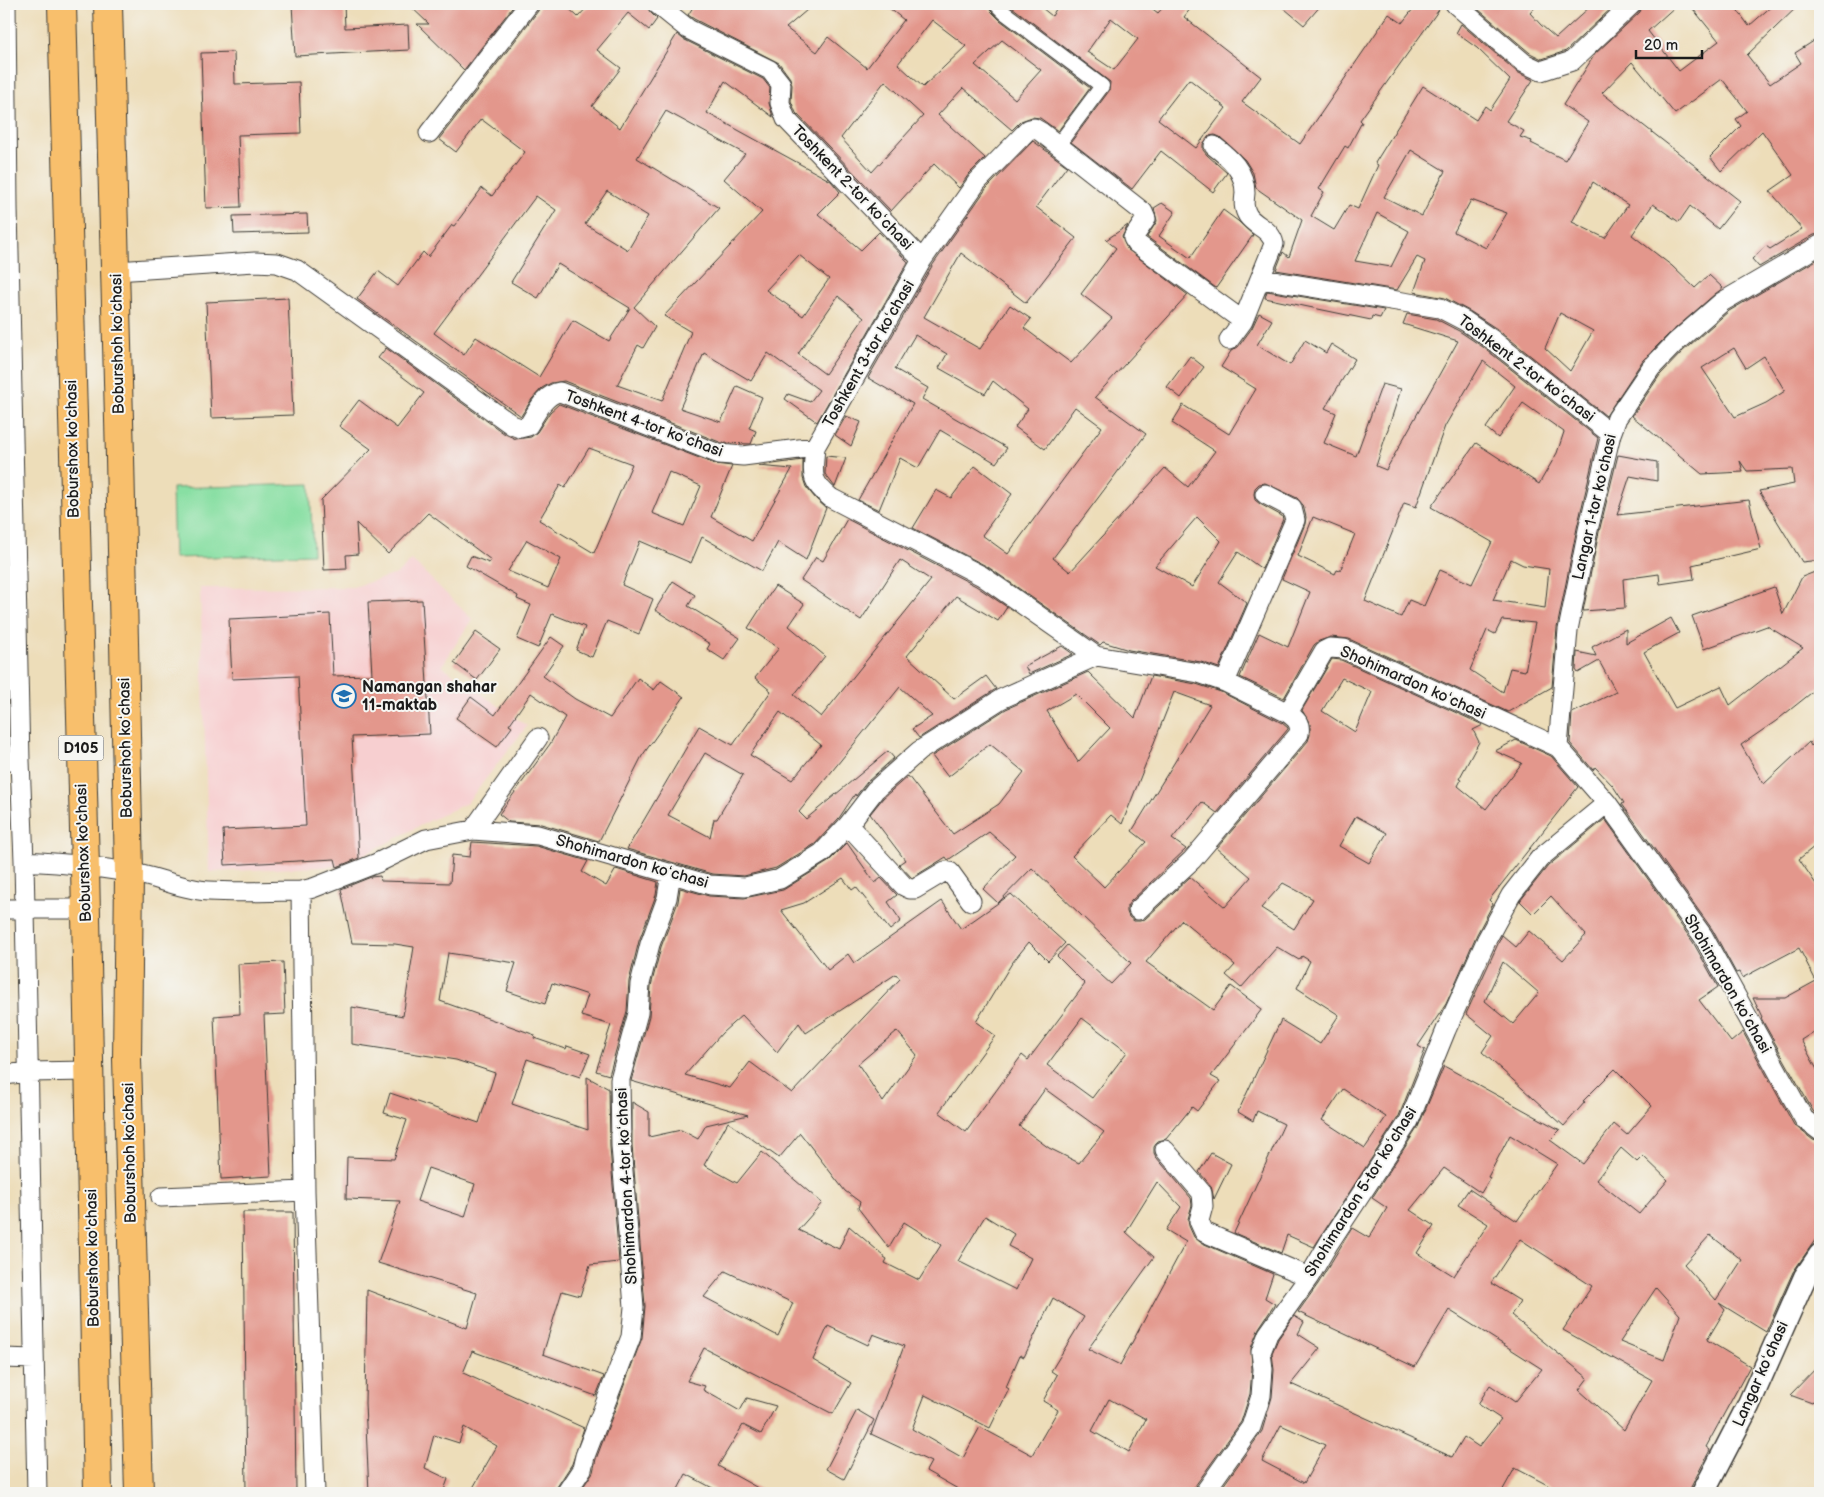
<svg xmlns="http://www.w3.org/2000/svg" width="1824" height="1497" viewBox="0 0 1824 1497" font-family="'Balsamiq Sans',sans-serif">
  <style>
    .built { fill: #f7cfd0 }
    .green { fill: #88dfa3; stroke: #527e60 }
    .building { fill: #e3978c; fill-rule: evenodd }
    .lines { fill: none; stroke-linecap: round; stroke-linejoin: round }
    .pedestrian-casing { stroke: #3b3934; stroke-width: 16 }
    .minor-casing { stroke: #3b3934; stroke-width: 21 }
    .tertiary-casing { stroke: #3b3934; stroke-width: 25 }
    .primary-casing { stroke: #3b3934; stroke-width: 30 }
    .pedestrian { stroke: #fff; stroke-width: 14 }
    .minor { stroke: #fff; stroke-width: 19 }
    .tertiary { stroke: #fff; stroke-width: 22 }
    .primary { stroke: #f8bf6c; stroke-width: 28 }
    .labels { text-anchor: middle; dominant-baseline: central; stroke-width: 4; stroke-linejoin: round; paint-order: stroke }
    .shield { fill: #f6f6f2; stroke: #5d5d5c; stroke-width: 1 }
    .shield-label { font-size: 15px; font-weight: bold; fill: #1c1c1c }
    .street-label { font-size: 16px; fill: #1c1c1c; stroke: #f6f6f2 }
    .poi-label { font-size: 16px; font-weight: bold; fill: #1c1c1c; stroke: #f6f6f2; text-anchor: start }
  </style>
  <rect width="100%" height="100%" fill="#f6f6f2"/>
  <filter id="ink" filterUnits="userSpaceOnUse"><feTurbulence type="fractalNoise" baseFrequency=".02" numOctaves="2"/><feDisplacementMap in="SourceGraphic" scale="10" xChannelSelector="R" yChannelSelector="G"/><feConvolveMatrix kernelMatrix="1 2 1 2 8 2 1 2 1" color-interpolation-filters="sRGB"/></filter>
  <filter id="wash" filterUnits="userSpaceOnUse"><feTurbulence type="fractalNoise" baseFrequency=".0096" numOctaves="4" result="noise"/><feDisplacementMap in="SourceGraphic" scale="20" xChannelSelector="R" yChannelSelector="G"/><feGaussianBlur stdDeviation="1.12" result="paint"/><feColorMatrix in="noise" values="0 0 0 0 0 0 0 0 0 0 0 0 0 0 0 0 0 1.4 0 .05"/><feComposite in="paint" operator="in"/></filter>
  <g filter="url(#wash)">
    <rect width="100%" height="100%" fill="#edddb9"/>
    <path class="built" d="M412,560L472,619L442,666L527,726L467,803L427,822L343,866L209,872L200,588L353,587L397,574Z"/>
    <path class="green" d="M310,484L313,554L174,558L172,488Z"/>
    <g id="blocks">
      <path class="building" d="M292,4H344L345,28L408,25L409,50L295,56Z
        M408,4H515L464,70L417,24H429Z
        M540,4H564L578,17L590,4H646L650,12L657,19L649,30L628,13L597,50L621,68L592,106L620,128L677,34L683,39L763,79L770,88L769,103L773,117L725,81L707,113L831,181L840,192L818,214L861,250L879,232L908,262L817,422L785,399L788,394L810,402L819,390L768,353L751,381L704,353L680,408L721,422L737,386L762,397L749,428L756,431L751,444L722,443L564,381L551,383L542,388L532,399L521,416L357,299L378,271L398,286L423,252L428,257L452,225L454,226L482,188L492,196L525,152L481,119L456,152L439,139L538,11ZM666,111L745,154L724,179L762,212L664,316L691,332L662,401L617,385L638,345L643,348L655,327L634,307L719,208L637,158ZM607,191L648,216L628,250L585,224ZM536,196L556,210L511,282L538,298L558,264L630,308L609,341L573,320L539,377L476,337L464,355L434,333ZM799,255L829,279L803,316L766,290ZM838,296L864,318L825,374L798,354Z
        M695,4H814L786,28L817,52L828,37L867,68L904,20L884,4H987L990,10L1000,20L1090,88L1058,131L1040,118L1032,117L1021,121L1012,130L963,88L938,115L985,158L969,174L959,188L934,164L891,211L796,113L791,101L792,85L790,78L779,63L694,19L688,15ZM932,20L966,46L923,87L898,64ZM1002,40L1041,70L1015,99L975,65ZM885,81L923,116L872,172L841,138Z
        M1008,4H1037L1052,16L1059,4H1146L1158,13L1166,4H1194L1184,17L1261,77L1242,102L1300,144L1389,14L1402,23L1417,4H1443L1360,120L1362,122L1348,148L1345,146L1319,189L1324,192L1311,216L1334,230L1349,205L1358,209L1378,165L1375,163L1423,86L1476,120L1485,106L1490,110L1510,80L1477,48L1456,33L1461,24L1517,72L1533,80L1506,121L1524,131L1520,137L1532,141L1531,143L1565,160L1588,122L1563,105L1595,54L1640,12L1643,4H1678L1648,31L1679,71L1719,41L1689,4H1733L1749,26L1774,4H1800L1747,55L1770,84L1801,63L1795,53L1820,37V234L1814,235L1759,267L1752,259L1766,246L1770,249L1802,229L1770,191L1793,175L1762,131L1721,171L1710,157L1741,126L1736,119L1747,111L1722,79L1675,114L1632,62L1602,93L1740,201L1718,229L1690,206L1679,222L1653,204L1632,235L1672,266L1695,288L1709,275L1723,288L1715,294L1668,335L1643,360L1606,416L1497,329L1471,312L1445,298L1414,292L1425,261L1417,257L1397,290L1276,270L1283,252L1289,257L1302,220L1256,188L1253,173L1245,160L1220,137L1215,135L1209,136L1203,144V150L1207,155L1227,173L1213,192L1161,151L1132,189L1071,142L1109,91L1110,82ZM1111,18L1138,39L1114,70L1087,52ZM1189,79L1226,108L1196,148L1158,119ZM1411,150L1445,171L1422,216L1384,197ZM1593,182L1628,205L1605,238L1572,222ZM1471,200L1507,213L1486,248L1454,232ZM1377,213L1409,231L1391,267L1355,261ZM1560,313L1593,331L1570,371L1545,348Z
        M1279,4H1322L1304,25Z
        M1472,4H1538L1530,13L1541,25L1556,38L1593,4H1616L1566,51L1542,59L1530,53Z
        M234,52L235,84L299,82L301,133L238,135L241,207L206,208L201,53Z
        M1033,141L1067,166L1036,207L1076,238L1026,303L961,253L924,317L980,349L1010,305L1031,319L1024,328L1071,363L1112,318L1081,294L1116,248L1106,240L1128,225L1122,237L1127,249L1188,295L1095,397L1146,434L1053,558L1070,572L1165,468L1188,487L1215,451L1172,423L1183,405L1229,434L1256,389L1221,367L1231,351L1238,347L1252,328L1259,313L1272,320L1257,345L1290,365L1305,340L1326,353L1331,344L1355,359L1325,408L1336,413L1324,443L1356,456L1382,384L1401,389L1376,466L1386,470L1458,341L1403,324L1407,314L1436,319L1459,331L1483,347L1598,438L1577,528L1557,628L1552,687L1508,712L1349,639L1331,637L1319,641L1314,645L1284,698L1240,677L1259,633L1288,647L1310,592L1282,579L1305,524L1306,517L1303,505L1297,498L1265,483L1259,484L1255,488L1254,494L1255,500L1260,504L1282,516L1283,519L1262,569L1238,552L1219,582L1247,603L1219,668L1201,662L1129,650L1103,642L1100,645L988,567L913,528L936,490L951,498L975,466L1012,494L982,535L1008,554L1102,427L1075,407L1045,449L1015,427L1028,409L993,381L985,394L939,368L947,354L915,335L895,369L928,388L922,399L1007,448L996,463L940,430L918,468L900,458L879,510L858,500L913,404L868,378L932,266L986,189ZM1483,361L1515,386L1486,428L1498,438L1523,403L1564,432L1557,453L1539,484L1476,443L1431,507L1492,542L1472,584L1440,570L1424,606L1409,600L1401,617L1365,601L1404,503L1416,507L1445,426ZM1197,517L1221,541L1192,587L1155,566ZM1313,517L1355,534L1340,571L1337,570L1335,574L1298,556ZM1511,559L1523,565L1549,569L1545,608L1493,600ZM1502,620L1535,623L1525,671L1510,668L1503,692L1470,670L1487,630L1495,634Z
        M1162,203L1175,212L1159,236L1190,258L1223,210L1238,221L1253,235L1216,288L1147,237L1157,221L1154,208Z
        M307,214L308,232L234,234L233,216Z
        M1820,258V560L1802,562L1759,491L1794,484L1792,469L1747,471L1740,461L1743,472L1702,474L1632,416L1660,375L1683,351L1729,311ZM1734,348L1746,368L1764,356L1785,391L1766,403L1735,417L1702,368Z
        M1267,291L1384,310L1380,318L1372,316L1371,320L1265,298Z
        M288,298L293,415L211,418L206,302Z
        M386,348L505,434L516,439L531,437L537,432L550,412L559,404L715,464L732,466L711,517L752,541L792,469L758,466L803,460V478L806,487L816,499L826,508L806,560L778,542L762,571L702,537L691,563L640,541L622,585L653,599L639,634L607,621L592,657L576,650L585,627L552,614L538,648L517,639L531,605L517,599L518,596L466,566L471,556L489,563L491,560L428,513L388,554L356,523L358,554L346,555L347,569L324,570L321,500L371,449L339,426L359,400L397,428L424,393L378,358ZM589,448L632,464L594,553L539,520L560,485L565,488ZM669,472L701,486L684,526L652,513ZM527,540L561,559L548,588L508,571Z
        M1190,356L1204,367L1181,398L1167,387Z
        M846,416L861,422L851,446L835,435Z
        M1618,455L1657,462V481L1630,476L1617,515L1749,500L1761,549L1692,565L1694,579L1660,584L1659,574L1623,579L1625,608L1583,611L1599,532Z
        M826,456L846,458L835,487L825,474Z
        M847,519L976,586L1007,607L998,621L956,596L907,656L954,699L986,676L996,689L919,738L912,729L932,716L900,687L799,812L806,819L888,751L894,758L867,782L856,796L855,794L839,818L815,844L776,868L744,876L712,874L627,849L699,726L733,745L771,691L755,678L779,648L748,628L775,586L804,604L789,626L825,656L794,695L821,717L931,580L900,560L861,620L801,580L816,557L823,561ZM780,712L821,745L792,780L750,755ZM705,753L743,775L717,819H714L710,837L668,815Z
        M1820,570V686L1776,721L1741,745L1764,784L1809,742L1811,746L1820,737V842L1799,859L1820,890V1028L1801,1040L1820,1075V1117L1813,1111L1761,1018L1762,1017L1753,998H1785L1816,981L1799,948L1742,978L1739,972L1736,973L1712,929L1622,804L1624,803L1613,786L1595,767L1593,770L1570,743L1572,713L1616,692L1599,661L1578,673L1576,670L1577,652L1596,656L1592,647L1626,629V643L1671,618L1679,633L1644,652L1675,708L1721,686L1730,705L1803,648L1767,626L1704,649L1692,616L1774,587L1783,614L1802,577Z
        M673,581L695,595L688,606L740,638L724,660L707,649L710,644L655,610Z
        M422,600L430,734L352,737L359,858L337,867L335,859L225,865L223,830L306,826L298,676L232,679L229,619L330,614L333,676L372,675L368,602Z
        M476,632L500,649L477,680L454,663Z
        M551,637L564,646L543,676L575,699L610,718L638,678L654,690L661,681L684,697L642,756L599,841L541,824L509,822L499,814L550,744L565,717L531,693L509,725L512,727L497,747L456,718L471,697L495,715Z
        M1062,646L1073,654L1029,674L1025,666Z
        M1332,659L1341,660L1483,725L1473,730L1479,742L1459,779L1461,780L1458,786L1486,809L1522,763L1495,751L1516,740L1551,756L1578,787L1489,900L1493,904L1477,934L1446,1004L1418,1046L1425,1050L1399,1116L1314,1247L1287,1235L1281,1253L1234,1233L1284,1124L1257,1111L1253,1121L1238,1112L1281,1020L1320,1044L1339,1015L1297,988L1310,961L1302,956L1299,960L1277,947L1241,988L1226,975L1235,965L1182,920L1146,962L1213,1010L1231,986L1262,1009L1211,1076L1220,1081L1197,1111L1192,1107L1166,1139L1158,1141L1154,1147V1153L1156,1157L1191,1198L1192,1205L1188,1219L1189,1226L1194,1237L1200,1242L1273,1274L1265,1298L1275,1304L1259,1328L1251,1348L1252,1369L1250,1394L1241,1422L1195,1486L1193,1493H965L926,1471L931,1462L871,1434L904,1346L873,1334L868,1345L828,1326L813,1360L851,1383L833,1414L704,1348L687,1381L705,1386L703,1390L740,1411L747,1398L776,1406L761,1434L743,1425L718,1466L767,1493H722L686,1474L676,1493H579L593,1472L596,1459L642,1338L645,1306L632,1145V1102L649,1112V1137L681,1130L698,1139L706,1125L748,1115L631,1081L649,1016L651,986L661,947L678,902L680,888L709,896L744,898L783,890L828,862L847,843L875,883L881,878L897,895L888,902L901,921L890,930L856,887L852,890L843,878L804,903L781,910L828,970L848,954L854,963L942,901L961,929L998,903L983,889L1015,855L989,832L948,860L946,857L912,878L899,864L905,860L870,814L883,798L908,776L953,834L999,804L1024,772L990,744L948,777L932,756L1006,709L1088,672L1135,718L1151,676L1196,684L1221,692L1282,723L1288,728V729L1217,813L1202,802L1172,839L1186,849L1130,902L1127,906V912L1129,917L1134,921H1140L1145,919L1190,877L1225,907L1251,877L1217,848L1308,741L1310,735V724L1302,710ZM1342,678L1372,692L1355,732L1322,711ZM1174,692L1210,705L1132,831L1146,842L1104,887L1072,856L1111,815L1122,824ZM1076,694L1110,728L1078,762L1047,711ZM1356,816L1387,833L1369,863L1339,846ZM1032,868L1131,963L1111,984L1067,945L1057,956L1085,984L1028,1060L1022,1055L966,1132L939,1112L995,1036L976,1022L1012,963L1029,942L1048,961L1065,943L1011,894L998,903ZM1283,883L1313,899L1294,929L1261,908ZM896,974L900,979L792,1093L750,1062L730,1088L685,1075L722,1033L742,1015L777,1052L799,1023L806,1033ZM1082,1018L1127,1052L1092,1098L1047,1065ZM897,1031L917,1055L883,1102L858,1064ZM1045,1089L1104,1132L1079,1163L1049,1148L1019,1126ZM1343,1089L1386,1117L1365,1148L1322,1120ZM728,1122L779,1158L800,1133L845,1191L860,1202L858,1208L889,1248L904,1222L941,1245L919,1280L885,1263L887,1259L884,1257V1256L849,1226L839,1249L798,1230L822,1203L762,1152L737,1183L704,1165ZM1157,1182L1181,1207L1166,1230L1186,1242L1120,1365L1088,1349L1154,1257L1126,1232ZM985,1216L1014,1234L1008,1246L1031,1258L1016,1290L958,1261ZM725,1271L793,1303L778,1336L704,1297ZM1053,1298L1084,1317L1051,1371L1057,1375L1043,1401L1058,1410L1032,1455L980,1427L963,1458L912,1429L925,1395L990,1428L1009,1389L1006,1387L1020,1355L1024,1357ZM1109,1399L1146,1419L1129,1452L1092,1431Z
        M1605,819L1693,942L1718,987L1699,1000L1731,1042L1743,1032L1794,1125L1813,1140L1820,1142V1233L1793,1272L1766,1332L1719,1303L1725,1310L1707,1340L1750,1366L1706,1447L1710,1450L1691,1487L1690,1493H1563L1515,1468L1501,1493H1218L1262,1431L1272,1397L1274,1370L1272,1353L1278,1339L1294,1316L1304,1322L1298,1334L1320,1348L1291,1384L1452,1457L1464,1437L1479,1447L1501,1419L1478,1404L1490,1385L1515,1402L1542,1369L1449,1310L1415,1367L1298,1312L1318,1284L1352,1228L1369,1238L1387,1208L1372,1198L1418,1127L1444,1066L1560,1130L1550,1140L1583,1164L1614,1124L1627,1135L1652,1106L1615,1069L1583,1101L1585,1102L1564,1126L1482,1052L1493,1036L1466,1014L1502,935L1516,947L1529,931L1563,960L1586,935L1551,896L1533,914L1520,901L1548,866ZM1503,962L1539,993L1513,1024L1485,1001ZM1510,1135L1557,1164L1517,1221L1469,1189L1458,1205L1488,1224L1454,1276L1417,1253L1434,1226L1410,1210L1444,1168L1481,1193L1490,1178L1488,1177ZM1621,1148L1637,1162L1643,1156L1668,1180L1639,1214L1596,1180ZM1710,1235L1742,1260L1716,1300L1684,1264ZM1520,1239L1592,1286L1563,1330L1652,1380L1624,1430L1579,1390L1588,1378L1511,1315L1520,1301L1491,1283ZM1656,1288L1680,1315L1664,1360L1620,1342ZM1281,1425L1325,1445L1304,1483L1262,1461Z
        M472,842L536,846L588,861L582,872L606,886L616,869L658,882L656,895L639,941L629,981L627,1011L609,1075L596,1071L611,1025L581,1016L588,995L552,983L545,1004L507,991L516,963L448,953L440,1001L535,1035L534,1038L566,1049L567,1046L590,1054L580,1077L527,1059L512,1104L588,1130L587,1077L609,1089L610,1147L619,1262L590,1265L580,1296L562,1291L543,1354L604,1376L596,1396L472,1351L463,1373L584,1428L572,1464L557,1487L555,1493H470L497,1446L464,1427L459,1443L434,1435L425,1468L448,1479L443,1493H369L365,1403L367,1290L467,1328L477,1293L378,1263L400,1201L346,1199L347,1157L394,1159L407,1120L384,1113L390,1093L479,1123L495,1073L456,1060L352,1044V1007L403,1016L414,947L395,944L352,943L341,889L371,877L380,876L381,881L450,883L452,855L470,857ZM428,1168L475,1184L465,1217L417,1201Z
        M283,962L285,1014L264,1015L271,1176L221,1179L214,1016L240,1014L238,964Z
        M1211,1153L1231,1164L1214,1199L1211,1186L1199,1172Z
        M243,1212H293L296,1493H246Z
        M1820,1364V1394L1812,1403L1790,1395Z
        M857,1410L874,1420L844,1479L826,1469Z"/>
    </g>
  </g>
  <g filter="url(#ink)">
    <use href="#blocks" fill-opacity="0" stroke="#3b3934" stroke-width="1"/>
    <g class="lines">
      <g class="pedestrian-casing">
        <path id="pedestrian" d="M996,4L1005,13L1102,86L1058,145"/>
      </g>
      <g class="minor-casing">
        <path id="minor" d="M6,4L8,207L20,761
          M657,4L688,29L770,70L781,84L780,103L786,119L922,260
          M1455,4L1524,63L1541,71L1572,61L1632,4
          M429,133L529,4
          M1214,146C1230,158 1245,171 1245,193C1244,202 1243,208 1248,216C1256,227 1271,229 1274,244L1243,321L1229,340
          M116,271L255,262L277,263L297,270L512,425L520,428L528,426C536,414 544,394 560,392L719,454L743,456L815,447
          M1261,279L1440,308L1465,321L1490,338L1611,434
          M1096,656L982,576L831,498C809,480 813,475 815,447L922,260L977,182L1029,129L1034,128L1041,132L1143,212L1146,219L1133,238L1136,243L1243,321
          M1225,682L1295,520L1292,508L1265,494
          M1558,747L1568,630L1588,530L1611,434L1617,418L1651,368L1675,343L1722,302L1820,245
          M4,761H20L24,861C64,863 104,867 142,875C165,880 186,890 209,891C239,893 271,891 301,891L313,888L377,863L426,839L473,830L538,835L710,885L745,887L780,879L822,853L848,825L875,790L919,751L1001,699L1096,656L1199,673L1225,682L1288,713L1324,651L1330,648L1344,649L1558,747L1607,803L1703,936L1804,1119L1820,1131
          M848,825L904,886L910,889H915L945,871L950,872L971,901
          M473,830L538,738
          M24,861L37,1493
          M301,891L305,1191L315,1493
          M4,909H86
          M1138,910L1192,860L1299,734C1301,723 1296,719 1288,713
          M4,1075L29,1072L89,1071
          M1165,1150L1202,1193L1203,1206L1199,1221L1204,1232L1309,1277
          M161,1197L305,1191
          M4,1358L34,1359
          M566,1493L582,1469L585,1456L631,1337L634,1307L621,1146L620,1079L638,1013L640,984L650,944L667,898L671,873
          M1204,1493L1251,1427L1261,1396L1263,1369L1261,1352L1268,1334L1309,1277L1329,1243L1409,1121L1446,1030L1487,939L1511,895L1540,858L1607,803"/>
      </g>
      <g class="tertiary-casing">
        <path id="tertiary" d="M1703,1493L1748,1406L1805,1277L1820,1255"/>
      </g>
      <g class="primary-casing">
        <path id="primary" d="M62,4L85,867L98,1493
          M108,4L120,457L129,873L127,1059L139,1493"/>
      </g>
      <use href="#pedestrian" class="pedestrian"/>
      <use href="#minor" class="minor"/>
      <use href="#tertiary" class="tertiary"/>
      <use href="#primary" class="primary"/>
    </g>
  </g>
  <defs>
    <g id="school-ring" transform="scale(1.25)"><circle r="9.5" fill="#f6f6f2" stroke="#1f6fb2" stroke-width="1.5"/><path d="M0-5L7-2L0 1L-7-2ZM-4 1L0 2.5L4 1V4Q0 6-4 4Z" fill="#1f6fb2"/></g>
  </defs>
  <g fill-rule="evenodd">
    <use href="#school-ring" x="344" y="696"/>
  </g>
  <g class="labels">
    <rect class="shield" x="58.5" y="735.5" width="45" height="25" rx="4"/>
    <g class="shield-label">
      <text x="81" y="748">D105</text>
    </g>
    <g class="street-label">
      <text transform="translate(852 188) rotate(46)">Toshkent 2-tor koʻchasi</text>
      <text transform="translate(118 344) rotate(-91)">Boburshoh koʻchasi</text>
      <text transform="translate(869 354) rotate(-60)">Toshkent 3-tor koʻchasi</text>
      <text transform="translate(1526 369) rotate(37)">Toshkent 2-tor koʻchasi</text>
      <text transform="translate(644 424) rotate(20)">Toshkent 4-tor koʻchasi</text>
      <text transform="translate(73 449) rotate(-91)">Boburshox ko'chasi</text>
      <text transform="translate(1595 507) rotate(-77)">Langar 1-tor koʻchasi</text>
      <text transform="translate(1413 683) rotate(24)">Shohimardon koʻchasi</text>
      <text transform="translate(126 748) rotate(-91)">Boburshoh koʻchasi</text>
      <text transform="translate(84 853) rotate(-92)">Boburshox ko'chasi</text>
      <text transform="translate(632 862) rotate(16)">Shohimardon koʻchasi</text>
      <text transform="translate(1727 984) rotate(60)">Shohimardon koʻchasi</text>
      <text transform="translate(130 1153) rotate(-91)">Boburshoh koʻchasi</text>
      <text transform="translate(627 1186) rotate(-93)">Shohimardon 4-tor koʻchasi</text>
      <text transform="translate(1361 1192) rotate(-58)">Shohimardon 5-tor koʻchasi</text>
      <text transform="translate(93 1258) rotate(-91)">Boburshox ko'chasi</text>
      <text transform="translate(1761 1374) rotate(-66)">Langar koʻchasi</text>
    </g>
    <g class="poi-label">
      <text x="362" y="687">Namangan shahar<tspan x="362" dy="18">11-maktab</tspan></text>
    </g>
  </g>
  <rect width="1824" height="1497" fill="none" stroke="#f6f6f2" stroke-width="20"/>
  <path d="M1636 50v8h66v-8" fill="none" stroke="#1c1c1c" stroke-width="2.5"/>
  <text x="1644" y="50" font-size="15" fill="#1c1c1c" stroke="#f6f6f2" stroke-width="4" paint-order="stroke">20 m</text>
</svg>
